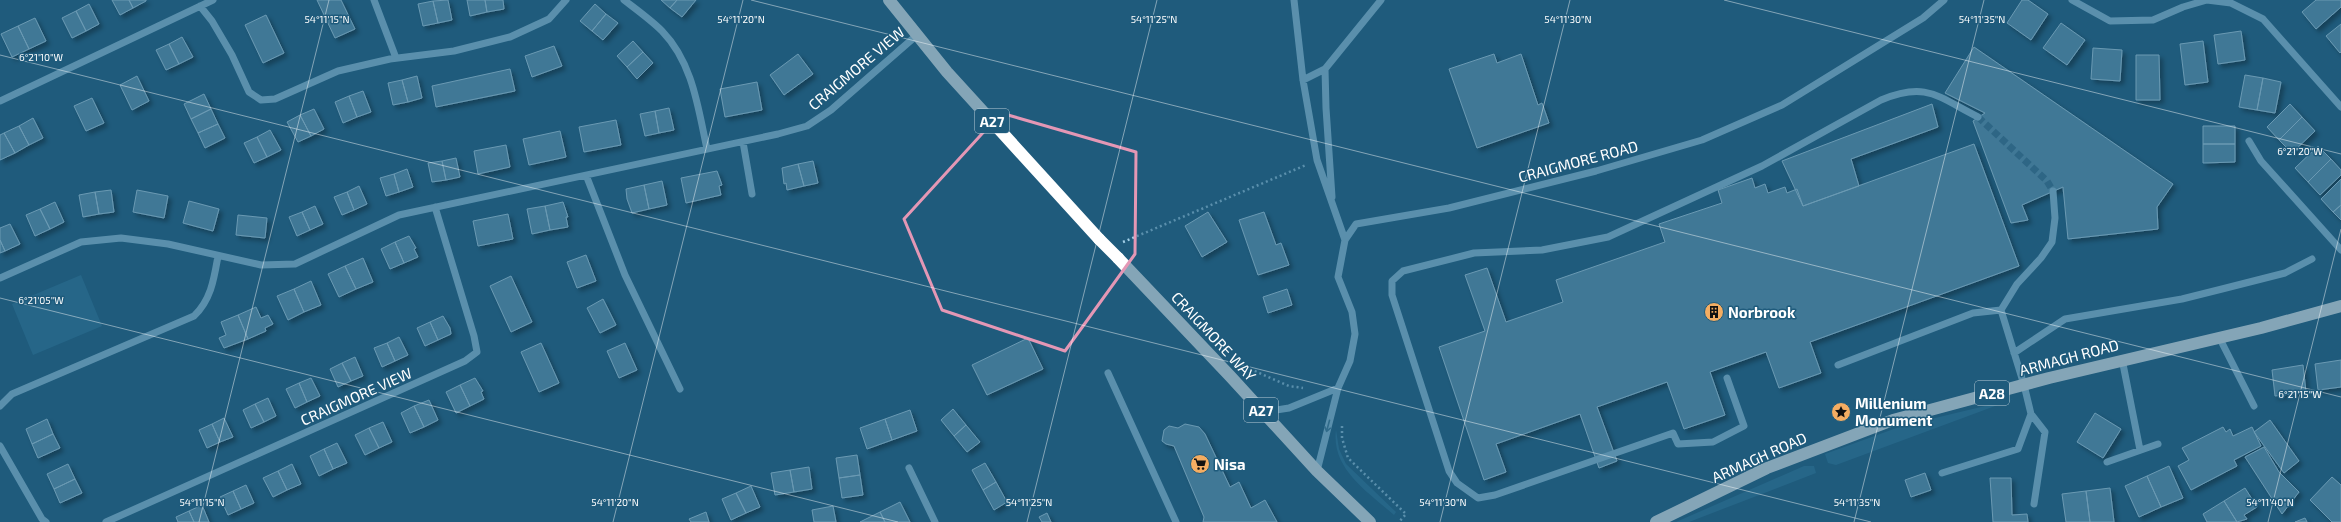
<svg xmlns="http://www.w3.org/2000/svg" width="2341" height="522" viewBox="0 0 2341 522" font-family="'Exo 2',sans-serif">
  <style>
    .green { fill: #2f7498 }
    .building { fill: #699bb6; stroke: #c5e5f5; filter: url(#shadow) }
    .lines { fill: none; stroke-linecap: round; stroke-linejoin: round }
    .minor-tunnel { stroke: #417490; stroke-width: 7; stroke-dasharray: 7 3.5; stroke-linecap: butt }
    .path { stroke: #a2cfe7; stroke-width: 2.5; stroke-dasharray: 2 3; stroke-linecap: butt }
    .minor { stroke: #a2cfe7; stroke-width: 7 }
    .highway { stroke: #fff; stroke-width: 12 }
    .highway-bridge { stroke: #fff; stroke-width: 12 }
    .oneway { stroke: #467e9c }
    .marked { fill: none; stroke: #e497b5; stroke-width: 3; stroke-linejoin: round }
    .ticks { fill: none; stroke: #fff; stroke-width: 1; stroke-opacity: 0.45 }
    .labels { text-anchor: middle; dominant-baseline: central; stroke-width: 3; stroke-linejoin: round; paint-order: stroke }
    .shield { fill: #1f5b7c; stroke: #bcced8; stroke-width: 1 }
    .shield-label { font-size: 14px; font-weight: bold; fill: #fff }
    .street-label { font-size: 15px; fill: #fff; stroke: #1f5b7c }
    .poi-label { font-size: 15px; font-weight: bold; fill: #fff; stroke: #1f5b7c; text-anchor: start }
    .ticks-label { font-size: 10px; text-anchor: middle; fill: #fff; stroke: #1f5b7c; stroke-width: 3; stroke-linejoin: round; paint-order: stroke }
  </style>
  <defs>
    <filter id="shadow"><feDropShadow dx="3.5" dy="3.5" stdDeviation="2" flood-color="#0009"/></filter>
  </defs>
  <rect width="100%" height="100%" fill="#1f5b7c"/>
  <path class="green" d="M81,275L102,326L33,355L12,304Z
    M2014,399L1836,465L1828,463L1825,454L1902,426Z
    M1336,430L1339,449L1346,464L1396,512L1394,515C1368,492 1331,469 1336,430Z
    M1804,466H1814L1816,473L1689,522H1676Z"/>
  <path class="building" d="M112,0H129L133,8L120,15Z
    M129,0H146V1L133,8Z
    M317,0H341L355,29L335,38Z
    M448,0L452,20L438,23L433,1Z
    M467,0H485L487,12L470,16Z
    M485,0H503L504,9L487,12Z
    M661,0H677L670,8Z
    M677,0H696L682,17L670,8Z
    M2022,0H2028L2048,14L2031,40L2007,23Z
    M2316,0H2341V7L2316,29L2302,12Z
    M433,1L438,23L423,26L418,4Z
    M89,4L99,24L86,31L76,11Z
    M595,4L606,14L592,31L580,21Z
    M76,11L86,31L72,38L62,18Z
    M606,14L618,23L603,40L592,31Z
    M266,15L284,53L263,63L245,25Z
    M35,18L46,41L29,49L18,26Z
    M2061,23L2085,40L2067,65L2043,48Z
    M2341,24V52L2340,53L2326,36Z
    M18,26L29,49L12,57L1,34Z
    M2241,31L2245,60L2218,64L2214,35Z
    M182,37L193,57L179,64L169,44Z
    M633,41L643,52L627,67L617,56Z
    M2203,41L2208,82L2185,85L2180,44Z
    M169,44L179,64L166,70L156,50Z
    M554,46L562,66L532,77L525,56Z
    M1974,47L2173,184L2157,207L2158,229L2068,239L2063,187L2022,205L2028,220L2011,223L1973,121L1985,113L1945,93Z
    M2093,48L2122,50L2120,81L2091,79Z
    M643,52L653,63L637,79L627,67Z
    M798,54L813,74L784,95L770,75Z
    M1494,54L1497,63L1521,54L1538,105L1542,103L1549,123L1477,148L1449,69Z
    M2136,55H2159L2160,100H2136Z
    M510,69L515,91L436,107L432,86Z
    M2245,75L2263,78L2257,110L2239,107Z
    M137,76L149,101L132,110L120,85Z
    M417,76L422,98L408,102L402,80Z
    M2263,78L2281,82L2275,113L2257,110Z
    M402,80L408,102L393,105L388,83Z
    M757,82L762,110L725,117L720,89Z
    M363,91L371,112L357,117L349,96Z
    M204,94L211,109L191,119L184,104Z
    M349,96L357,117L343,123L335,102Z
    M92,98L104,123L86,131L74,106Z
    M1932,104L1938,127L1851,159L1859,186L1803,206L1782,161Z
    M2290,104L2302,117L2279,140L2267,127Z
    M669,108L674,130L659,133L655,111Z
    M211,109L218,124L198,133L191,119Z
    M314,109L324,129L311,136L300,115Z
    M655,111L659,133L645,136L640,114Z
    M300,115L311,136L298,142L287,122Z
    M2302,117L2315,131L2292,153L2279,140Z
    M33,118L43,138L29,145L19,126Z
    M616,120L621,145L584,152L579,127Z
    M218,124L225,138L205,148L198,133Z
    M19,126L29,145L15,153L4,133Z
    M2203,126H2235V144H2203Z
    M270,130L281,150L267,157L257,137Z
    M560,131L566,157L529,165L523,139Z
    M4,133L15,153L0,160V135Z
    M257,137L267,157L254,163L244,143Z
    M1974,144L2019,266L1810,342L1821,373L1779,388L1766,352L1710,372L1725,415L1684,429L1667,382L1597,407L1617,461L1599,468L1580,414L1496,444L1506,472L1484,480L1439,347L1485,331L1465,275L1487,268L1506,322L1563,302L1556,280L1665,242L1659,224L1722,203L1718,190L1752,178L1755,188L1765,184L1768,193L1785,187L1787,193L1797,189L1803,206Z
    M2203,144H2235V162L2203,163Z
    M506,145L510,167L478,174L474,151Z
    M2318,146L2331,159L2308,182L2295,168Z
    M456,158L460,177L446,180L442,161Z
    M2331,159L2341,170V175L2320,195L2308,182Z
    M442,161L446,180L432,182L428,163Z
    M813,161L818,183L804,186L798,164Z
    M798,164L804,186L787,190L786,183L784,184L782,168Z
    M407,169L413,187L399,192L394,174Z
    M717,171L722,185L719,186L721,195L686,203L681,178Z
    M394,174L399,192L386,196L380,178Z
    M2341,179V205L2333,212L2321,199Z
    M662,181L667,205L649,209L644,185Z
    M644,185L649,209L632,213L627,199L626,189Z
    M359,186L367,204L354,210L347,192Z
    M111,190L114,212L99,214L95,192Z
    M137,190L168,196L164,218L133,212Z
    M95,192L99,214L83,217L79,195Z
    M347,192L354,210L342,215L334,197Z
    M189,201L219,209L213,231L183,223Z
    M55,202L64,222L50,229L40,209Z
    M563,202L568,217H566L568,227L550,230L545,206Z
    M2341,205V220L2333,212Z
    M315,206L323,224L310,230L302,212Z
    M545,206L550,230L532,234L527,209Z
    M40,209L50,229L35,236L26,215Z
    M302,212L310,230L297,236L289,217Z
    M1208,212L1227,242L1202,257L1185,226Z
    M1264,212L1276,245L1281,243L1289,265L1258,275L1239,220Z
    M508,214L513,239L478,246L473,221Z
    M238,215L267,218L265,238L236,235Z
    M10,224L20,244L5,251L0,240V228Z
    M409,236L416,248L414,249L418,257L404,263L395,242Z
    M0,240L5,251L0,253Z
    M395,242L404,263L390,269L381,249Z
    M586,255L596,281L577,288L567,262Z
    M363,258L373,282L356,289L345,266Z
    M345,266L356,289L339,297L328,274Z
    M511,276L532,322L511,332L490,286Z
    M311,281L321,305L304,312L294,289Z
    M294,289L304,312L288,320L277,296Z
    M1287,289L1292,305L1268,313L1263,297Z
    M603,299L616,325L600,333L587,308Z
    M256,307L261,318L268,315L273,324L265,328L266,331L248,339L238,315Z
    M238,315L248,339L224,348L219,338L226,335L221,322Z
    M443,316L450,328L451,334L438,340L430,322Z
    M430,322L438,340L425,346L417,328Z
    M399,337L408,355L395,361L387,343Z
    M1028,338L1043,369L987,395L972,365Z
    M387,343L395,361L382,367L374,348Z
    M541,343L559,383L539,392L521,352Z
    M625,343L637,370L619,378L607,351Z
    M355,357L363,376L351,381L342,363Z
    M2341,360V387L2318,390L2315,364Z
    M342,363L351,381L338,387L330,369Z
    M2303,365L2306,392L2275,396L2272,370Z
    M311,378L320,396L307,402L299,383Z
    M475,378L483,391L481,392L484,399L470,406L460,385Z
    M299,383L307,402L295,408L286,389Z
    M460,385L470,406L456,413L446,392Z
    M268,398L276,416L264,422L255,404Z
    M429,400L438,420L424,427L414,406Z
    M255,404L264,422L251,428L243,410Z
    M414,406L424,427L410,433L401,413Z
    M953,409L966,425L954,436L941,420Z
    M910,410L917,431L892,440L885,419Z
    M2095,413L2121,429L2103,458L2077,442Z
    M224,418L233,437L220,442L212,424Z
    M47,419L53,434L32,444L26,429Z
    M885,419L892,440L867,449L860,428Z
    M2270,420L2299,461L2284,473L2254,432Z
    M383,422L392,442L379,448L369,428Z
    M212,424L220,442L207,448L199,430Z
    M1185,424L1199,427L1205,434L1230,487L1239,482L1251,508L1265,500L1277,522H1203L1204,517L1174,446L1166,444L1162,441L1164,430L1169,426L1178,428Z
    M966,425L980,442L967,452L954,436Z
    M2223,427L2226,432L2230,429L2233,436L2252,427L2261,446L2234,460L2237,466L2191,490L2178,466L2189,460L2182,448Z
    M369,428L379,448L365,455L355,435Z
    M53,434L60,448L38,458L32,444Z
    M337,443L347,463L333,469L324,449Z
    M2264,447L2279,472L2299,492L2282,514L2245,457Z
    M324,449L333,469L319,476L310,456Z
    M857,455L860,475L839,478L836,458Z
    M985,463L996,482L983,490L972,470Z
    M68,464L75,479L54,489L47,474Z
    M292,464L301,484L287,490L278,471Z
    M2169,466L2183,498L2161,507L2147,476Z
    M809,467L812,489L794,492L790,470Z
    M790,470L794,492L775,495L771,473Z
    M278,471L287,490L273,497L263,478Z
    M1925,473L1931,490L1911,497L1905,480Z
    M860,475L863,495L842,498L839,478Z
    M2147,476L2161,507L2139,517L2125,486Z
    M2332,477L2341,485V522H2332L2310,500Z
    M1990,478H2011L2012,515L2027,514L2028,522H1993Z
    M75,479L82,493L60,503L54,489Z
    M996,482L1007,502L994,510L983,490Z
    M246,485L254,503L241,509L233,491Z
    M751,486L760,507L746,513L736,493Z
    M2110,488L2114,522H2090L2086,491Z
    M2245,488L2257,507L2244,515L2247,519L2237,522L2224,501Z
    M233,491L241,509L228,515L220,497Z
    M2086,491L2090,522H2066L2062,494Z
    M736,493L746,513L731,520L722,499Z
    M2224,501L2237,522H2207L2203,514Z
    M900,502L910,522H885L880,512Z
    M202,505L209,522H194L189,511Z
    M833,506L836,522H814L812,510Z
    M189,511L194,522H178L176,517Z
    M706,512L709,522H691L689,519Z
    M880,512L885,522H860Z
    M1047,513L1051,522H1042L1039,517Z
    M2305,518L2307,522H2295Z"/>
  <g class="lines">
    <path class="minor-tunnel" d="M1978,117L2047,181L2053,191"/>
    <path class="path" d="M1123,242L1306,165
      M1241,365L1289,386L1303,388
      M1342,426V438L1348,458L1406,514L1399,522"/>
    <path class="minor" d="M374,0L396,58
      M624,0C637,10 651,20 662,31C693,63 698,108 707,149
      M1294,0L1303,80L1317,160L1345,240
      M2072,0L2110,21L2153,20L2183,7L2207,0L2231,3L2263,19L2341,107
      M200,6L212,21L232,55L249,92L261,100L275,99L338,71L390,59L454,51L510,37L549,19L566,0
      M1303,80L1325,69
      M0,101L213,0
      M2249,141L2261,161L2341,250
      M743,142L752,194
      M586,175L625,275L680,389
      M1332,197L1326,108L1325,69L1381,0
      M0,278L81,242L121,238L168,244L261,265L295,264L399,215L778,134L807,126L831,110L917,35
      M2219,337L2254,406
      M2014,353L2065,319L2182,299L2222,289L2285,273L2312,259
      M2122,359L2140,450
      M1838,365L1973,313L2001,310
      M1108,373L1176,522
      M1727,378L1744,426L1713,442L1678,444L1673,433L1495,495L1478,498L1457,483L1449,471L1392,295V281L1403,271L1474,253L1542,250L1608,237L1762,166L1881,100C1927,81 1938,97 1978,117
      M0,406L12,394L194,316C211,300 214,279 218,256
      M1263,412L1289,408L1338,388
      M0,446L42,519L46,522
      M2107,462L2158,444
      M909,468L935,522
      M1317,471L1338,388L1350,361L1355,334L1352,312L1338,277L1345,240L1356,224L1449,208L1596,171L1702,140L1782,105L1923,18L1944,0
      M1942,473L2018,449L2031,414
      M2034,504L2045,432L2031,414L2024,385L2001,310L2017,284L2041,258L2052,242L2055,218L2053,191
      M106,522L465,361L477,352L474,336L435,207"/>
    <path class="highway" d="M889,0L947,72L1099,239
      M1118,258L1230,376L1317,471L1370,522
      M1656,522L1767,468L1893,420L2049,378L2261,328L2341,306"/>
    <path class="highway-bridge" d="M1099,239L1118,258"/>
  </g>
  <defs><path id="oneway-shaft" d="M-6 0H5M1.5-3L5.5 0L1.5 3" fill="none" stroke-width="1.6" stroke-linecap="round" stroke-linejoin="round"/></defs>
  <use class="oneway" href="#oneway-shaft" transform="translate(1328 426) rotate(105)"/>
  <path d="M0 0H2341V522H0ZM1001,113L1136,152L1135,254L1065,351L942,310L904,219Z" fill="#1f5b7c" fill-opacity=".55" fill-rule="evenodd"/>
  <path class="marked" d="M1001,113L1136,152L1135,254L1065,351L942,310L904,219Z"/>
  <path class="ticks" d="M751,0L2341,397M1724,0L2341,154M0,55L1871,522M0,298L898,522M199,522L329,0M613,522L743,0M1027,522L1157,0M1440,522L1570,0M1854,522L1984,0M2268,522L2341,229"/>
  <defs>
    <g id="building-disc" transform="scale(1)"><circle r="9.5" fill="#f4ad62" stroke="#1f5b7c"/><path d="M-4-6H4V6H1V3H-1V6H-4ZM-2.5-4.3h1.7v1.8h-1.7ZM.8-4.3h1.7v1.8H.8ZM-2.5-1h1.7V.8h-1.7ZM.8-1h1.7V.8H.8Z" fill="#111"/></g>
    <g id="sight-disc" transform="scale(1)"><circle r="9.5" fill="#f4ad62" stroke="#1f5b7c"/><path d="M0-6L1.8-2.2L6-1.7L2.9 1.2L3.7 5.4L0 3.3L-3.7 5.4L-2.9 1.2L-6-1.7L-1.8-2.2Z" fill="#111"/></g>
    <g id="supermarket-disc" transform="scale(1)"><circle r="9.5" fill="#f4ad62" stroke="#1f5b7c"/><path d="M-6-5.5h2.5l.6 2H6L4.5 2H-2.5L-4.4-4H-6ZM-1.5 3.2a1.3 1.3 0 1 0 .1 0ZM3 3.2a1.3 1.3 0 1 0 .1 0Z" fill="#111"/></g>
  </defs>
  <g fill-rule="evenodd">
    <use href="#building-disc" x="1714" y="312"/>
    <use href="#sight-disc" x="1841" y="412"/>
    <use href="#supermarket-disc" x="1200" y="464"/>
  </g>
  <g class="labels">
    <g class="shield">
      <rect x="975" y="109" width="34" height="24" rx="3"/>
      <rect x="1975" y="381" width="34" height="24" rx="3"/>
      <rect x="1244" y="398" width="34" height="24" rx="3"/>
    </g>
    <g class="shield-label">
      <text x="992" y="121">A27</text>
      <text x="1992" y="393">A28</text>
      <text x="1261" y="410">A27</text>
    </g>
    <g class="street-label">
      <text transform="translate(856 68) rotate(-40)">CRAIGMORE VIEW</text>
      <text transform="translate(1578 161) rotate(-15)">CRAIGMORE ROAD</text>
      <text transform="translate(1214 336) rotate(47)">CRAIGMORE WAY</text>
      <text transform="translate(2069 357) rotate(-15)">ARMAGH ROAD</text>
      <text transform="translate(356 396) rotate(-24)">CRAIGMORE VIEW</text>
      <text transform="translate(1759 457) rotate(-24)">ARMAGH ROAD</text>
    </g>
    <g class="poi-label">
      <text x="1728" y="312">Norbrook</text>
      <text x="1855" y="403">Millenium<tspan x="1855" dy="17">Monument</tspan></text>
      <text x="1214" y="464">Nisa</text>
    </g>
  </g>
  <g class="ticks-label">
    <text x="327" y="23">54°11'15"N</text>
    <text x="741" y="23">54°11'20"N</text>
    <text x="1154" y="23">54°11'25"N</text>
    <text x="1568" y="23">54°11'30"N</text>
    <text x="1982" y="23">54°11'35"N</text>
    <text x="41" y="61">6°21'10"W</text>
    <text x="2300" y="155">6°21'20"W</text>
    <text x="41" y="304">6°21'05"W</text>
    <text x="2300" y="398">6°21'15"W</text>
    <text x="202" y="506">54°11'15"N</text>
    <text x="615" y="506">54°11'20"N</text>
    <text x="1029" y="506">54°11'25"N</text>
    <text x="1443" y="506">54°11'30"N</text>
    <text x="1857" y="506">54°11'35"N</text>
    <text x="2270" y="506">54°11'40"N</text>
  </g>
</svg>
